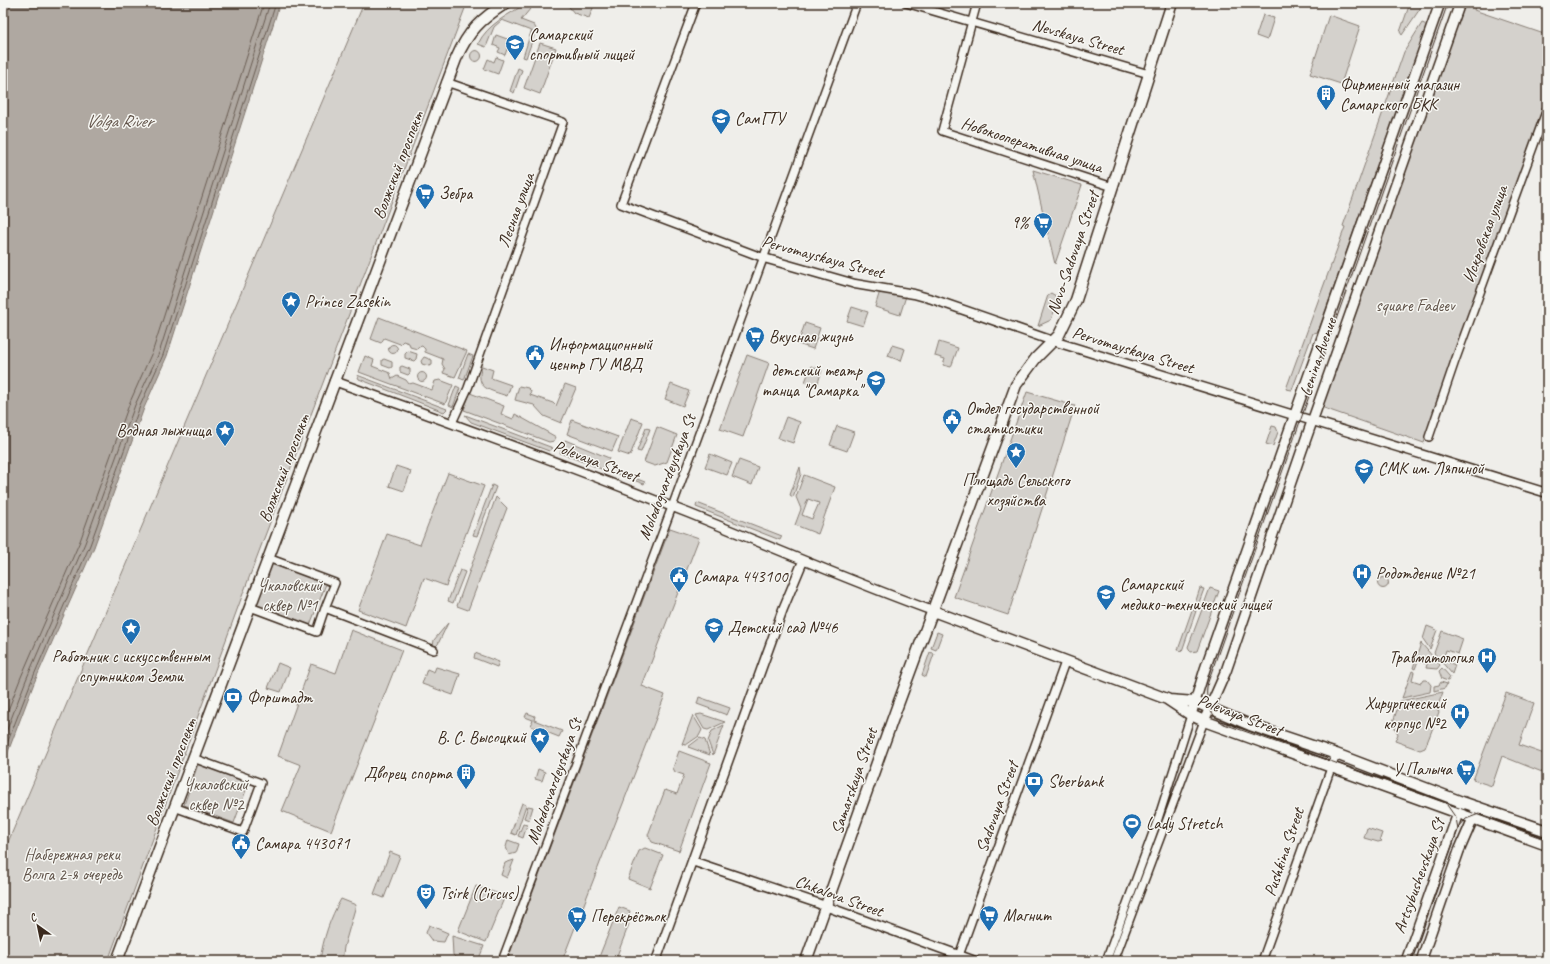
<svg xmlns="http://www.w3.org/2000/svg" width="1550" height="964" viewBox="0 0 1550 964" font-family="Caveat,sans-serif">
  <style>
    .green { fill: #d4d1cc; stroke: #887e75; fill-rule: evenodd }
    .water { fill: #afa8a1; stroke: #81766d }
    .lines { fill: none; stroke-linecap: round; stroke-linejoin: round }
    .shore { stroke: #695c52; stroke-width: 1 }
    .minor-casing { stroke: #3b2a1e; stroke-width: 10 }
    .tertiary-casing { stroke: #3b2a1e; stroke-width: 11 }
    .secondary-casing { stroke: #3b2a1e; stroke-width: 12 }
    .primary-casing { stroke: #3b2a1e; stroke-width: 13 }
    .minor { stroke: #f6f6f2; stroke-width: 7 }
    .tertiary { stroke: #f6f6f2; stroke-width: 8 }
    .secondary { stroke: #f6f6f2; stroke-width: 9 }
    .primary { stroke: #f6f6f2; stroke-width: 10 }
    .tram { stroke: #3b2a1e; stroke-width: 1 }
    .labels { text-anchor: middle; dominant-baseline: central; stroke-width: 3; stroke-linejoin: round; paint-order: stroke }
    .poi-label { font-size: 17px; fill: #3b2a1e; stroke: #f6f6f2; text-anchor: start }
    .street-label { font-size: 17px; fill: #3b2a1e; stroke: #f6f6f2 }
    .park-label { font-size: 17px; fill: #61544a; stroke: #f6f6f2 }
    .water-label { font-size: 18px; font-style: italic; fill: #64564c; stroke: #f6f6f2 }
  </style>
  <rect width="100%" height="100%" fill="#efeeea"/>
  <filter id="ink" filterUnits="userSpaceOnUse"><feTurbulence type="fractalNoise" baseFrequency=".025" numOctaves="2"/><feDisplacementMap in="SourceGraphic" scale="8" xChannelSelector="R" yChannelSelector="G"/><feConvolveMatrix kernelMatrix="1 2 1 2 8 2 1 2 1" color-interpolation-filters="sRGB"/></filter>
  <g filter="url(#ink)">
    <path class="green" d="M364,3H467L241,599L108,961H3V854Z
      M527,3H535L521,20L534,25L539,34L502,20L494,27L486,47L478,44C487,24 510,14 527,3Z
      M566,3H595L589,18L574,13Z
      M1410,3H1424L1402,35L1400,32Z
      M1468,3H1476L1474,10L1547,35V97L1424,443L1321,407L1464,6L1467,7Z
      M1263,15L1274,18L1267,40L1256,36Z
      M1329,15L1360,26L1341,84L1310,74Z
      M1422,23L1427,25L1318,332L1313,333L1292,390L1286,389L1345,227L1343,226L1404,52Z
      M531,32L535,33L526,58L523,57Z
      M496,35L510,40L505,55L498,52L500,48L493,45Z
      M540,43L556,48L540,94L524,88Z
      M470.5 56a5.5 5.5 0 1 1 11 0a5.5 5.5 0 1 1-11 0Z
      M496,57L503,60L498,74L484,69L488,59L494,62Z
      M518,68L522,70L514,93L510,91Z
      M1033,170L1082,185L1055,264Z
      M880,291L906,296L900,315L875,307Z
      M1051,293L1059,298L1051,320L1038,326L1048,295Z
      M852,307L868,312L863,326L847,321Z
      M379,317L467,351L455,377L443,373L445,369L442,364L443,359L425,352V349L422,346L419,347L417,349L410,347L409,343L403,341L400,344L384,338L381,343L371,339Z
      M805,323L820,328L813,349L798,344Z
      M939,342L958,348L951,367L943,365L945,359L935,356Z
      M388.5 349a4.5 4.5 0 1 1 9 0a4.5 4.5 0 1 1-9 0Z
      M892,345L905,349L901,361L888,356Z
      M408,351L417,354L416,359L414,361L405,358V354Z
      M468,354L473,356L464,380L459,378Z
      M747,355L769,363L743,437L720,429Z
      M365,356L374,360L372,366L390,373L392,379L397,376L406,380L409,384L413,383L432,390L435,381L440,380L453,385L445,404L359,372Z
      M424,357L432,360V365L429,366L422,364L421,361Z
      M384,359L392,362V367L390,368L382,365V360Z
      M402,366L410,369V373L408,375L400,372V367Z
      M482,366L493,370L491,378L511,385L507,396C490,390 474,389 482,366Z
      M811,366L822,370L817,386L805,382Z
      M417.5 377a4.5 4.5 0 1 1 9 0a4.5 4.5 0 1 1-9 0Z
      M357,375L447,409L444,412L359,379Z
      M565,384L576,388L561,423L544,416L534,405L515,400L519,386L528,388L531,391L530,395L553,403L556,406Z
      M671,384L689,391L683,406L665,399Z
      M456,386L460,388L453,407L449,405Z
      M1027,392L1075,406L1008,615L954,597Z
      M470,393L504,406L501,414L513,419L515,414L556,437L554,441L549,442L464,410Z
      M465,415L553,448L549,451L471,422Z
      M786,417L800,422L793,443L778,438Z
      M631,418L643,422L630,456L618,452Z
      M572,420L618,437L612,451L567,434Z
      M837,426L854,432L847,451L830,445Z
      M1272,426L1276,427L1278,432L1273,446L1266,444Z
      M657,427L677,435L667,462L655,466L644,462Z
      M646,428L650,429L641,452L637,451Z
      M565,440L609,458L604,470L560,453Z
      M710,454L732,463L727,475L705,467Z
      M739,460L758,467L752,485L732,477Z
      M396,466L411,471L404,491L389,486Z
      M800,467L801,474L793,497L790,495Z
      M616,471L645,482L644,484L615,473Z
      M448,473L484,486L446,586L424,578L406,628L358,610L387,534L420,545Z
      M804,475L835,487L818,534L795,525L801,509L796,497ZM808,499L819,503L812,519L802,515Z
      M492,485L496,487L477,536L473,535Z
      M496,497L507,508L468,610L457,606Z
      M697,503L782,536L780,540L696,507Z
      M670,528L699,538L642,686L665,695L562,961H507Z
      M271,563L326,584L310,625L255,605Z
      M460,570L465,572L453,603L448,601Z
      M1377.5 583a5.5 5.5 0 1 1 11 0a5.5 5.5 0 1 1-11 0Z
      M1200,588L1204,589L1197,608L1194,607Z
      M1210,588L1219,591L1197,651L1191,652L1188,647Z
      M1192,610L1196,611L1182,651L1178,650Z
      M448,623L438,644L436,646H433L434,640Z
      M1427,626L1437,630L1430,649L1423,639Z
      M351,630L402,650L331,831L282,811L301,765L278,756L311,664L336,673Z
      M1442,631L1463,639L1458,654L1446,650L1443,660L1455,665L1452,674L1434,653Z
      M937,632L942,634L936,650L931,648Z
      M1421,643L1440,665L1437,669L1426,668L1427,664L1418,661L1415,669L1413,668Z
      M930,652L934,654L926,677L922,675Z
      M475,653L499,662L497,667L474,658Z
      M278,663L290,668L281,692L268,688Z
      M436,667L460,674L453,695L422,684L427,669L434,672Z
      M1442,668L1450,677L1448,681L1442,679L1439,671Z
      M1412,671L1414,672L1412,680L1421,683L1423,680H1427L1431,685L1430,692L1402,698Z
      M1441,682L1447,684L1445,688L1434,691V686L1439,685Z
      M1443,692L1437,708L1439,712L1425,748L1420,750L1395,741L1398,734L1394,726L1392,725L1400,701Z
      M1506,693L1534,703L1519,745L1547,755V774L1502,756L1492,786L1473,780Z
      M699,697L730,708L727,715L697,704Z
      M527,713L535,716L534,720L562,731L559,737L531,726L533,720L525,717Z
      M701,714L725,722L708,730L704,729L696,715Z
      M693,715L702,730L699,736L686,745L682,744Z
      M724,725L713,755L708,741L712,731Z
      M700,738L705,740L710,755L688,747Z
      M679,751L711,763L679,851L652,842L648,835L665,790L677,794L684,775L675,772L673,768Z
      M198,764L249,782L234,823L184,805Z
      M538,769L545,772L542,781L535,779Z
      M522,803L526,805L516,835L511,833Z
      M528,806L533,807L529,820L524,818Z
      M523,824L527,825L523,838L518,836Z
      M1367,828L1382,833L1380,839L1382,841L1378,842L1364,838Z
      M508,840L519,844L516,853L509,855L506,847Z
      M645,848L663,855L650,888L628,879L639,851Z
      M390,852L400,856L384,898L374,894Z
      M514,860L507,878L501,875L505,863Z
      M476,886L505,896L486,942L458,931Z
      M341,899L356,905L344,947L342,961H320C323,939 330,918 341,899Z
      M619,907L630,911L626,923L629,924L615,961H600L599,957Z
      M429,925L448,933L444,942L432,941L426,933Z
      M452,936L484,946L478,961H459L453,955Z"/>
    <path class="water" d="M3,3H280L167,356L144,408L94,547L34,683L3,765Z"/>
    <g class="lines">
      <path class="shore" d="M3,723L21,677L80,541L130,402L153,350L264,3
        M3,740L26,680L85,543L135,405L159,353L270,3
        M3,754L31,682L90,545L140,406L163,355L276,3"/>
      <g class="minor-casing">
        <path id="minor" d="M696,3L621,204L764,258
          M906,3L1149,74
          M977,3L942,131L1113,187
          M446,82L563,122L468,388L452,423
          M1429,437L1455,361L1547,109
          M268,558L335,583L325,608
          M250,607L317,632L325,608L434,650
          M174,807L243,832L261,783L193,758
          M502,961L672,507L857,3
          M957,961L1065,662
          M1106,961L1158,819L1191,715
          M1114,961L1204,721
          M1262,961L1336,754"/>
      </g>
      <g class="tertiary-casing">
        <path id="tertiary" d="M764,258L855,284L914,294L932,299L1053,341L1547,493
          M334,381C453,423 571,467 688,513C770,546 850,581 933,611
          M692,861L814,902L975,961
          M656,961L783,609L803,561"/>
      </g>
      <g class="secondary-casing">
        <path id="secondary" d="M1191,715L1205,669L1440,3
          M1204,721L1226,671L1302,450L1460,3
          M1406,961L1462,802
          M1421,961L1459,851L1478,807"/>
      </g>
      <g class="primary-casing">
        <path id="primary" d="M933,611L1167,699L1191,715L1204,721L1547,845
          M1169,700L1195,702L1250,725L1336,754L1462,802L1547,831
          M117,961L456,59C468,31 481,19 506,3
          M806,961L897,707L1016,385L1036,358L1059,335L1076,300L1172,3"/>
      </g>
      <use href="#minor" class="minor"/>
      <use href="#tertiary" class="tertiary"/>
      <use href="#secondary" class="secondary"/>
      <use href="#primary" class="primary"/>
      <path class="tram" d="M1448,3L1208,682C1204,698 1209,715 1224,724L1333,762L1547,840
        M1447,805L1456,818L1458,829
        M1410,961L1459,827L1466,819L1479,814"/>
    </g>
  </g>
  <defs>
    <g id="school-pin" transform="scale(1)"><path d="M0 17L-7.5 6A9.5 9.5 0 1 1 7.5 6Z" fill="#1f6fb2" stroke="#f6f6f2"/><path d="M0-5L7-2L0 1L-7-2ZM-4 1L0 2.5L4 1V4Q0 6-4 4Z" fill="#fff"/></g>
    <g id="building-pin" transform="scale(1)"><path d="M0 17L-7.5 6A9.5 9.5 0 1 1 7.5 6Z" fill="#1f6fb2" stroke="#f6f6f2"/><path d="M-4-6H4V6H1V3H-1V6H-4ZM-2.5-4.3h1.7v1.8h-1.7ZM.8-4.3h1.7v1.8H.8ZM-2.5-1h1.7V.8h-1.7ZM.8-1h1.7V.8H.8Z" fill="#fff"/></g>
    <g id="university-pin" transform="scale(1)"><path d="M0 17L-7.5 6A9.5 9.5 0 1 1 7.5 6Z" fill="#1f6fb2" stroke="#f6f6f2"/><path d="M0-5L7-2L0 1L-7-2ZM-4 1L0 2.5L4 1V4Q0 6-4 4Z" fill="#fff"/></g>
    <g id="supermarket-pin" transform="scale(1)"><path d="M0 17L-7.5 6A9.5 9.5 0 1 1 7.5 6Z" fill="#1f6fb2" stroke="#f6f6f2"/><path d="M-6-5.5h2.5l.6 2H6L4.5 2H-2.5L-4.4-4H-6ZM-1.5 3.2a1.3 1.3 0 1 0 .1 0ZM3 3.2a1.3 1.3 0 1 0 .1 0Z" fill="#fff"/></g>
    <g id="sight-pin" transform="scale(1)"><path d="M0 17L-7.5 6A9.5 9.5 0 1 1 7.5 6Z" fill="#1f6fb2" stroke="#f6f6f2"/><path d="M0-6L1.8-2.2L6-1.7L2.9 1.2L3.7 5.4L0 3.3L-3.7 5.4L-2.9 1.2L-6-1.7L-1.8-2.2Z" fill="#fff"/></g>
    <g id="civic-pin" transform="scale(1)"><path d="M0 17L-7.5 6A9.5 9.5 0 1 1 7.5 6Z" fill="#1f6fb2" stroke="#f6f6f2"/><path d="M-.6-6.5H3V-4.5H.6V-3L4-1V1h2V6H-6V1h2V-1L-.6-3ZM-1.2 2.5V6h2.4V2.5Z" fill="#fff"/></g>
    <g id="hospital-pin" transform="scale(1)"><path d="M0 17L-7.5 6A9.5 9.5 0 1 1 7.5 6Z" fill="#1f6fb2" stroke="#f6f6f2"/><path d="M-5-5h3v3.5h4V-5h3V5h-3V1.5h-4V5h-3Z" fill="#fff"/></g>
    <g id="bank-pin" transform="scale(1)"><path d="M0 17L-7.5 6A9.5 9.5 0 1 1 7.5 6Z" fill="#1f6fb2" stroke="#f6f6f2"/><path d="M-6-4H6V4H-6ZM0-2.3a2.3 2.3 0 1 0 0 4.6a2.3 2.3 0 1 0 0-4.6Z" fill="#fff"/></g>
    <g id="stadium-pin" transform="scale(1)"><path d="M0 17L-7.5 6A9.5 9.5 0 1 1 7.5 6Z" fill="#1f6fb2" stroke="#f6f6f2"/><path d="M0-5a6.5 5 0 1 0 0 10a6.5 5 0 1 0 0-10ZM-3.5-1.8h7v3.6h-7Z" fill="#fff"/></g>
    <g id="theatre-pin" transform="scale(1)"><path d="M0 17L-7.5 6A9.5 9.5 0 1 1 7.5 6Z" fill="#1f6fb2" stroke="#f6f6f2"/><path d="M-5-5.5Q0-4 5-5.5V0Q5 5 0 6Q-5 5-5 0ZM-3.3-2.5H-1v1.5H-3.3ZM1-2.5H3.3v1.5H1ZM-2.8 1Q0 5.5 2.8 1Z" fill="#fff"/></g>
  </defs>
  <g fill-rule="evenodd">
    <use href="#school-pin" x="515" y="44"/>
    <use href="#building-pin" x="1326" y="94"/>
    <use href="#university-pin" x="721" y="118"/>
    <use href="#supermarket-pin" x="425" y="193"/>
    <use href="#supermarket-pin" x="1043" y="222"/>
    <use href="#sight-pin" x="291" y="301"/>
    <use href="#supermarket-pin" x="755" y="336"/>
    <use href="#civic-pin" x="535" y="354"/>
    <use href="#school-pin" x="876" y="380"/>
    <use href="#civic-pin" x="952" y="418"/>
    <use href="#sight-pin" x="225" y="430"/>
    <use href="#sight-pin" x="1016" y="452"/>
    <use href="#university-pin" x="1364" y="468"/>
    <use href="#hospital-pin" x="1362" y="573"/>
    <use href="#civic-pin" x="679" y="576"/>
    <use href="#school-pin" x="1106" y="594"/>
    <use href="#school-pin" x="714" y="627"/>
    <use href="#sight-pin" x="131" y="628"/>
    <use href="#hospital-pin" x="1487" y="657"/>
    <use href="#bank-pin" x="233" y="697"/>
    <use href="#hospital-pin" x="1460" y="713"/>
    <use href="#sight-pin" x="540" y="737"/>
    <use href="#supermarket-pin" x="1466" y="769"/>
    <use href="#building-pin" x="466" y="773"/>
    <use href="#bank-pin" x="1034" y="781"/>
    <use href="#stadium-pin" x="1132" y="823"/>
    <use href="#civic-pin" x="241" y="843"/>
    <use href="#theatre-pin" x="426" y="893"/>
    <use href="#supermarket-pin" x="989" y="915"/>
    <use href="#supermarket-pin" x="577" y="916"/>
  </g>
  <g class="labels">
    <g class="poi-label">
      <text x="529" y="34">Самарский<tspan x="529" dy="20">спортивный лицей</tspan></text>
      <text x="1340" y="84">Фирменный магазин<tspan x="1340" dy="20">Самарского БКК</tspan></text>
      <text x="735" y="118">СамГТУ</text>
      <text x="439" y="193">Зебра</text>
      <text x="1029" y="222" text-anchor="end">9%</text>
      <text x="305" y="301">Prince Zasekin</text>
      <text x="769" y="336">Вкусная жизнь</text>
      <text x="549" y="344">Информационный<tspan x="549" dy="20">центр ГУ МВД</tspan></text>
      <text x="862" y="370" text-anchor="end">детский театр<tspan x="862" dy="20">танца "Самарка"</tspan></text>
      <text x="966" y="408">Отдел государственной<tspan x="966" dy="20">статистики</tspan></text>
      <text x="211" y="430" text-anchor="end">Водная лыжница</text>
      <text x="1378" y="468">СМК им. Ляпиной</text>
      <text x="1016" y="480" text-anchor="middle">Площадь Сельского<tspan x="1016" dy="20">хозяйства</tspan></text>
      <text x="1376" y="573">Родотдение №21</text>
      <text x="693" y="576">Самара 443100</text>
      <text x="1120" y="584">Самарский<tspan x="1120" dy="20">медико-технический лицей</tspan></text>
      <text x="728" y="627">Детский сад №46</text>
      <text x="131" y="656" text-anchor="middle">Работник с искусственным<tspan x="131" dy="20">спутником Земли</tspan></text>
      <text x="1473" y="657" text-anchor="end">Травматология</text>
      <text x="247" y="697">Форштадт</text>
      <text x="1446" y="703" text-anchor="end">Хирургический<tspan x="1446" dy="20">корпус №2</tspan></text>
      <text x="526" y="737" text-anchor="end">В. С. Высоцкий</text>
      <text x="1452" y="769" text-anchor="end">У Палыча</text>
      <text x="452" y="773" text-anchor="end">Дворец спорта</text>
      <text x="1048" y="781">Sberbank</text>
      <text x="1146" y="823">Lady Stretch</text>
      <text x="255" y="843">Самара 443071</text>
      <text x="440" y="893">Tsirk (Circus)</text>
      <text x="1003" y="915">Магнит</text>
      <text x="591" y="916">Перекрёсток</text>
    </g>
    <g class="street-label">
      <text transform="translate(1078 37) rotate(16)">Nevskaya Street</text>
      <text transform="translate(1032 145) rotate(18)">Новокооперативная улица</text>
      <text transform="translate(398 165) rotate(-69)">Волжский проспект</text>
      <text transform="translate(516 210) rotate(-70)">Лесная улица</text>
      <text transform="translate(1485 234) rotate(-70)">Искровская улица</text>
      <text transform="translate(1073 253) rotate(-71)">Novo-Sadovaya Street</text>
      <text transform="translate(823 257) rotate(15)">Pervomayskaya Street</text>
      <text transform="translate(1133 350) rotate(17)">Pervomayskaya Street</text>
      <text transform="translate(1318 357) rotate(-71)">Lenina Avenue</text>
      <text transform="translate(596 461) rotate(21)">Polevaya Street</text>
      <text transform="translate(284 468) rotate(-69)">Волжский проспект</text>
      <text transform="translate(667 477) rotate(-69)">Molodogvardeyskaya St</text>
      <text transform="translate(1240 715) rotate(21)">Polevaya Street</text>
      <text transform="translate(171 772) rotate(-69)">Волжский проспект</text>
      <text transform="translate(554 781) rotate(-70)">Molodogvardeyskaya St</text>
      <text transform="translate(854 781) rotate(-71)">Samarskaya Street</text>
      <text transform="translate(997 807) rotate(-70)">Sadovaya Street</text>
      <text transform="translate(1284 852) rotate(-71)">Pushkina Street</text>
      <text transform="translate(1419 876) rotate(-70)">Artsybushevskaya St</text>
      <text transform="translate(839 896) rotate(20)">Chkalova Street</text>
    </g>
    <g class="park-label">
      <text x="1415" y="305">square Fadeev</text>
      <text x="290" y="585">Чкаловский<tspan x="290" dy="20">сквер №1</tspan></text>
      <text x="216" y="784">Чкаловский<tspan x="216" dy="20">сквер №2</tspan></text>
      <text x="72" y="854">Набережная реки<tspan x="72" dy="20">Волга 2-я очередь</tspan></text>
    </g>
    <g class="water-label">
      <text x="119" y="121">Volga River</text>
    </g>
  </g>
  <rect width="1550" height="964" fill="none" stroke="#f6f6f2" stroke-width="16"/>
  <rect x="8" y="8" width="1534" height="948" fill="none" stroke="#3b2a1e" stroke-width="1.5" filter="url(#ink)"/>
  <g transform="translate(38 926) rotate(327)" stroke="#f6f6f2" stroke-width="3" paint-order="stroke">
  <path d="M0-3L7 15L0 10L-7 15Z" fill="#3b2a1e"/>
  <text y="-6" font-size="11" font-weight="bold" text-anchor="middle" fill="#3b2a1e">С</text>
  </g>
</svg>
